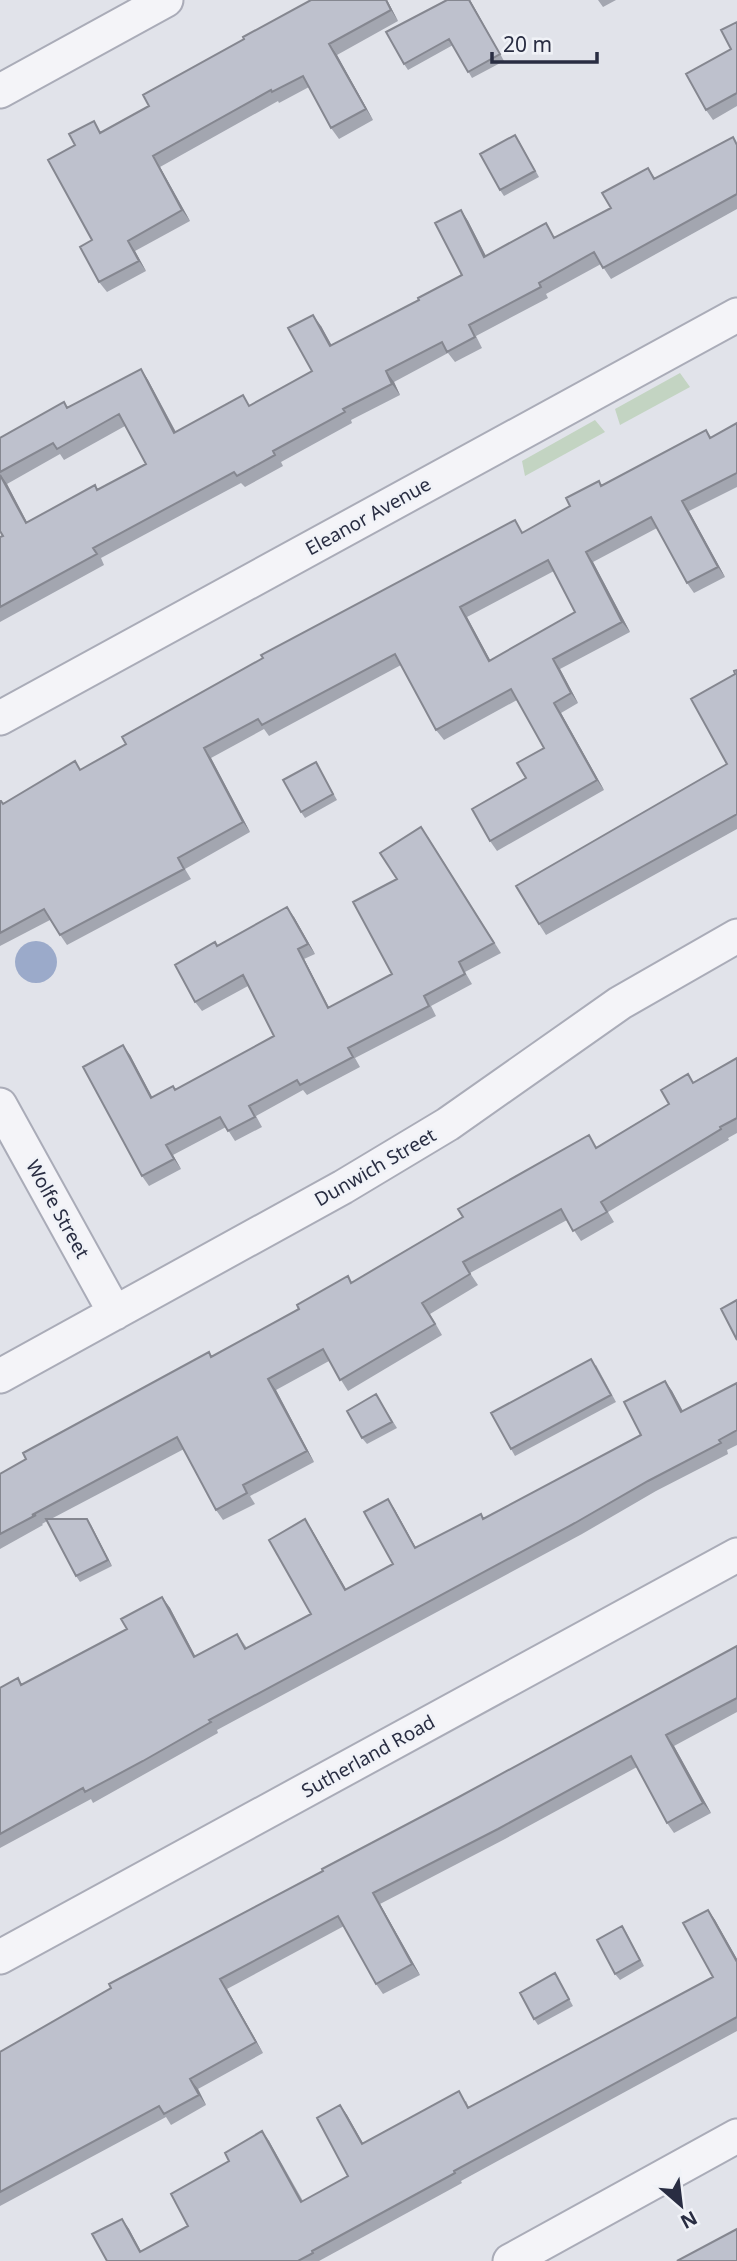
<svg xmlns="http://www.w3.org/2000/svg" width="737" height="2261" viewBox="0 0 737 2261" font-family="'Noto Sans',sans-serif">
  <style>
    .green { fill: #c3d4c2 }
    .water { fill: #9baaca }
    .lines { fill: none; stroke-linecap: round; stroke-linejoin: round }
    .minor-casing { stroke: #aaacb8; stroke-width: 37 }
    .minor { stroke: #f4f4f8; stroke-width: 33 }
    .wall { fill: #a3a6b0; fill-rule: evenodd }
    .shaded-wall { fill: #858790 }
    .building { fill: #bec1cd; stroke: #858790; stroke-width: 2; fill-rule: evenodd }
    .labels { text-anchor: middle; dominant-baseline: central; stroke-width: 5; stroke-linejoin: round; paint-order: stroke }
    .street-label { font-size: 19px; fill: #292d42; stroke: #f0f2f7 }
  </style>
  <rect width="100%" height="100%" fill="#e1e3ea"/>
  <path class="green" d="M680,373L690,387L620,425L615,409Z
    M595,420L605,432L525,476L522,461Z"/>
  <path class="water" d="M15 962a21 21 0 1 1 42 0a21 21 0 1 1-42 0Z"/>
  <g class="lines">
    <g class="minor-casing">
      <path id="minor" d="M0,91L166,0
        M0,718L737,315
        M0,1105L115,1313
        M0,1376L343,1187L448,1124L620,1003L737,936
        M0,1957L737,1555
        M510,2261L737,2136"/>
    </g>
    <use href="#minor" class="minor"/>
  </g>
  <path class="wall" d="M387,0L398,21L337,55L373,120L339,139L331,128L309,87L279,103L278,101L160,167L190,221L135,251L146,271L107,292L99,282L92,240L102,132Z
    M447,0H470L504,61L472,78L453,45L408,70L404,64Z
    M598,0H616L603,7Z
    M737,22V106L713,120L706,110L731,49Z
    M519,141L539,177L504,196L500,190Z
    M737,143V209L611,279L601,264L546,294L548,298L476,336L482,348L455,362L448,353L394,382L400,395L351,420L352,423L281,462L283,466L245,487L241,483L101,558L104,565L0,622V537L3,536L0,531V438L68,408L141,369L148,380L176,432L250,405L312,371L321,326L332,346L419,300L462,275L461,210L468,221L486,256L555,237L611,208L648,168L655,178ZM125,426L146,464L98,490L27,522L7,484L60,454L64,460Z
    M737,423V487L689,511L725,577L694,593L687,583L657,528L593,562L630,632L560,669L578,703L561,713L604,790L497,851L490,841L544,748L517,700L444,740L436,730L401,665L269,736L264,729L211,758L250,832L185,869L191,879L67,945L50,920L0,946V801L3,803L81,769L524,532L570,506L602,485L706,430L711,437ZM554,571L575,612L490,660L467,617Z
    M737,670V829L546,935L539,924L727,764Z
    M316,762L337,800L305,818L301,812Z
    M428,837L501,953L465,972L472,984L431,1006L436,1016L355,1058L360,1067L307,1095L303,1090L256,1116L262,1127L235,1141L226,1127L173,1155L181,1169L149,1186L142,1176L130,1055L152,1097L175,1090L274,1036L248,986L202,1011L195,1002L218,946L294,917L315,954L304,959L329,1007L392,974L397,879Z
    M737,1058V1133L728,1138L729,1140L608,1212L614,1222L581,1241L567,1220L470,1273L478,1285L430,1314L442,1335L348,1391L329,1361L276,1390L314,1462L250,1496L255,1504L223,1520L216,1510L184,1449L51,1519H87L112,1566L80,1582L76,1576L47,1521L42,1524L43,1525L0,1549V1474L209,1352L212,1356L352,1282L597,1147L669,1104L688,1074L693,1082Z
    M596,1365L616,1402L515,1456L511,1449Z
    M665,1381L672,1391L683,1411L737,1383V1445L727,1450L728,1454L656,1491L582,1534L217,1730L218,1733L93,1803L91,1799L0,1848V1688L18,1678L22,1685L127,1629L162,1597L170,1608L195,1656L237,1634L247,1648L311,1614L305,1519L312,1530L346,1590L393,1564L388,1499L395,1510L416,1548L484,1519L641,1435Z
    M376,1394L397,1428L367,1444L362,1438Z
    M737,1646V1712L674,1746L711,1813L674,1833L667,1823L637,1767L505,1839L380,1904L420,1975L383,1994L376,1984L344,1926L227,1989L263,2053L198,2089L206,2105L171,2125L166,2117L0,2206V2052L323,1871Z
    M708,1910L715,1920L737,1959V2031L461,2181L462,2183L319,2261H107L122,2219L129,2229L141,2251L188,2226L229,2161L262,2131L269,2141L303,2201L348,2176L340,2105L347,2115L363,2143L466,2101L469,2108L713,1977Z
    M626,1932L644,1966L620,1980L615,1974Z
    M555,1973L573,2006L538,2025L534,2019Z"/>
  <path class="shaded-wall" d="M386,0H387L398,21L391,10Z
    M469,0H470L504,61L500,54Z
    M329,44L337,55L373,120L366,109Z
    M153,156L160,167L190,221L182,210Z
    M461,210L468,221L492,268L484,257Z
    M128,241L135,251L146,271L139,261Z
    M313,315L321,326L338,357L330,346Z
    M141,369L148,380L182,444L174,433Z
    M386,371L394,382L400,395L392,384Z
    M0,474L7,484L33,534L26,523Z
    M682,501L689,511L725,577L718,567Z
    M586,552L593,562L630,632L622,622Z
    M460,607L467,617L496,671L489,661Z
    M553,659L560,669L578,703L571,693Z
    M554,703L561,713L604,790L597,780Z
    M204,748L211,758L250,832L243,822Z
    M287,907L294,917L315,954L308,944Z
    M298,949L304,959L334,1018L328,1008Z
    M123,1045L130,1055L158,1108L151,1098Z
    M166,1145L173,1155L181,1169L174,1159Z
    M268,1379L276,1390L314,1462L307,1451Z
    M665,1381L672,1391L689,1423L681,1412Z
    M388,1499L395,1510L422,1559L415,1548Z
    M87,1519L91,1525L112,1566L108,1560Z
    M305,1519L312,1530L353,1601L345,1590Z
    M162,1597L170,1608L201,1667L194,1657Z
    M666,1735L674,1746L711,1813L703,1803Z
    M373,1893L380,1904L420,1975L412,1964Z
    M708,1910L715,1920L737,1959V1962Z
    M220,1979L227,1989L263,2053L256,2042Z
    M190,2079L198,2089L206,2105L199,2095Z
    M340,2105L347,2115L369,2154L362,2144Z
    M262,2131L269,2141L308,2212L301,2202Z
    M122,2219L129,2229L146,2261L140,2252Z"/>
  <path class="building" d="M311,0H386L391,10L329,44L366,109L331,128L303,76L272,92L271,90L153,156L182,210L128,241L139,261L99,282L80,247L92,240L48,160L75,145L69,134L94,121L100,133L149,106L143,95L244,39L243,37Z
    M447,0H469L500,54L468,72L449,39L404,64L386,32Z
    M737,22V93L706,110L686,74L731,49L721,30Z
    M515,135L535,171L500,190L480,154Z
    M733,137L737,145V194L603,268L594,252L539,283L541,287L469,325L475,337L447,352L442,342L386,371L392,384L343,409L345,412L273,451L275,455L237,476L234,472L93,548L97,554L0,607V537L3,536L0,531V475L26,523L95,485L97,490L146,464L119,414L57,449L53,443L0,472V438L64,402L67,408L141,369L174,433L243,395L249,406L312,371L288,328L313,315L330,346L419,300L418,298L462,275L435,223L461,210L484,257L546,223L554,238L611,208L602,193L648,168L654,179Z
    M737,423V473L682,501L718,567L687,583L651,517L586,552L622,622L553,659L571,693L554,703L597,780L490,841L472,809L526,778L517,763L544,748L511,689L436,730L395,654L262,725L258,719L204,748L243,822L178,858L184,869L60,935L44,909L0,933V801H1L3,804L75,761L80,770L126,744L122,737L263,658L261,655L515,520L522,533L570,506L566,498L599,481L601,486L706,430L710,438ZM548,560L575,612L489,661L460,607Z
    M737,670V814L539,924L516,886L727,764L691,699L735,674L734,671Z
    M316,762L333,794L301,812L283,780Z
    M421,827L494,943L459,962L465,974L424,996L429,1006L348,1048L353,1057L300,1085L297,1080L249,1106L255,1117L228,1131L220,1117L166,1145L174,1159L142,1176L83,1067L123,1045L151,1098L173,1086L175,1090L274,1036L243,975L195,1002L175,965L215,942L217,946L287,907L308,944L298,949L328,1008L392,974L353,902L397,879L380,853Z
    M737,1058V1118L720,1127L721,1129L601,1202L607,1212L573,1231L561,1209L463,1262L470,1274L422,1303L435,1324L340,1380L323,1349L268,1379L307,1451L243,1485L247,1493L216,1510L177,1437L32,1515H36L0,1534V1474L26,1459L23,1453L209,1352L211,1357L299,1309L297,1305L348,1276L351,1283L463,1217L458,1209L589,1135L596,1148L669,1104L661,1090L688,1074L693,1083Z
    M737,1300V1340L721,1309Z
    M591,1359L611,1395L511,1449L491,1413Z
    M665,1381L681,1412L737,1383V1430L719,1440L721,1443L648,1481L575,1523L209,1720L211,1722L143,1761L85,1792L83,1788L0,1834V1688L18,1678L21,1685L127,1629L121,1619L162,1597L194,1657L237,1634L245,1649L311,1614L269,1540L305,1519L345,1590L393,1564L364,1512L388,1499L415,1548L481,1514L483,1519L641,1435L624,1402Z
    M376,1394L392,1422L362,1438L347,1411Z
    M46,1519H87L108,1560L76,1576Z
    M737,1646V1698L666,1735L703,1803L667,1823L631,1756L498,1829L373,1893L412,1964L376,1984L338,1916L220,1979L256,2042L190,2079L199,2095L164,2114L159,2106L0,2192V2052L111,1988L109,1984L323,1871L322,1869L457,1798Z
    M708,1910L737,1962V2017L454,2171L455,2173L312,2251L313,2253L298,2261H107L92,2234L122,2219L140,2252L188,2226L171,2194L229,2161L225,2153L262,2131L301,2202L348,2176L317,2118L340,2105L362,2144L459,2091L468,2108L713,1977L683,1923Z
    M622,1926L640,1960L615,1974L597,1940Z
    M555,1973L569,1999L534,2019L520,1993Z
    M737,2229V2261H677Z"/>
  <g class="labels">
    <g class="street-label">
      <text transform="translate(368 516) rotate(-29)">Eleanor Avenue</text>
      <text transform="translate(375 1167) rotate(-30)">Dunwich Street</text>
      <text transform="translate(58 1209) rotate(61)">Wolfe Street</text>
      <text transform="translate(368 1756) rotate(-29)">Sutherland Road</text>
    </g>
  </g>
  <g transform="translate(681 2205) rotate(152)" stroke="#f0f2f7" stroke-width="5" paint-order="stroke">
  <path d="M0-5L12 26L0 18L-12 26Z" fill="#292d42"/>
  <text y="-10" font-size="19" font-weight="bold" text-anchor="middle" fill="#292d42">N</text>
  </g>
  <path d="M492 52v10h105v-10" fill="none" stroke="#292d42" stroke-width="3.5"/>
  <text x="503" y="52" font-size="21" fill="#292d42" stroke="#f0f2f7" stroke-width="5" paint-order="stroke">20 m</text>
</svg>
